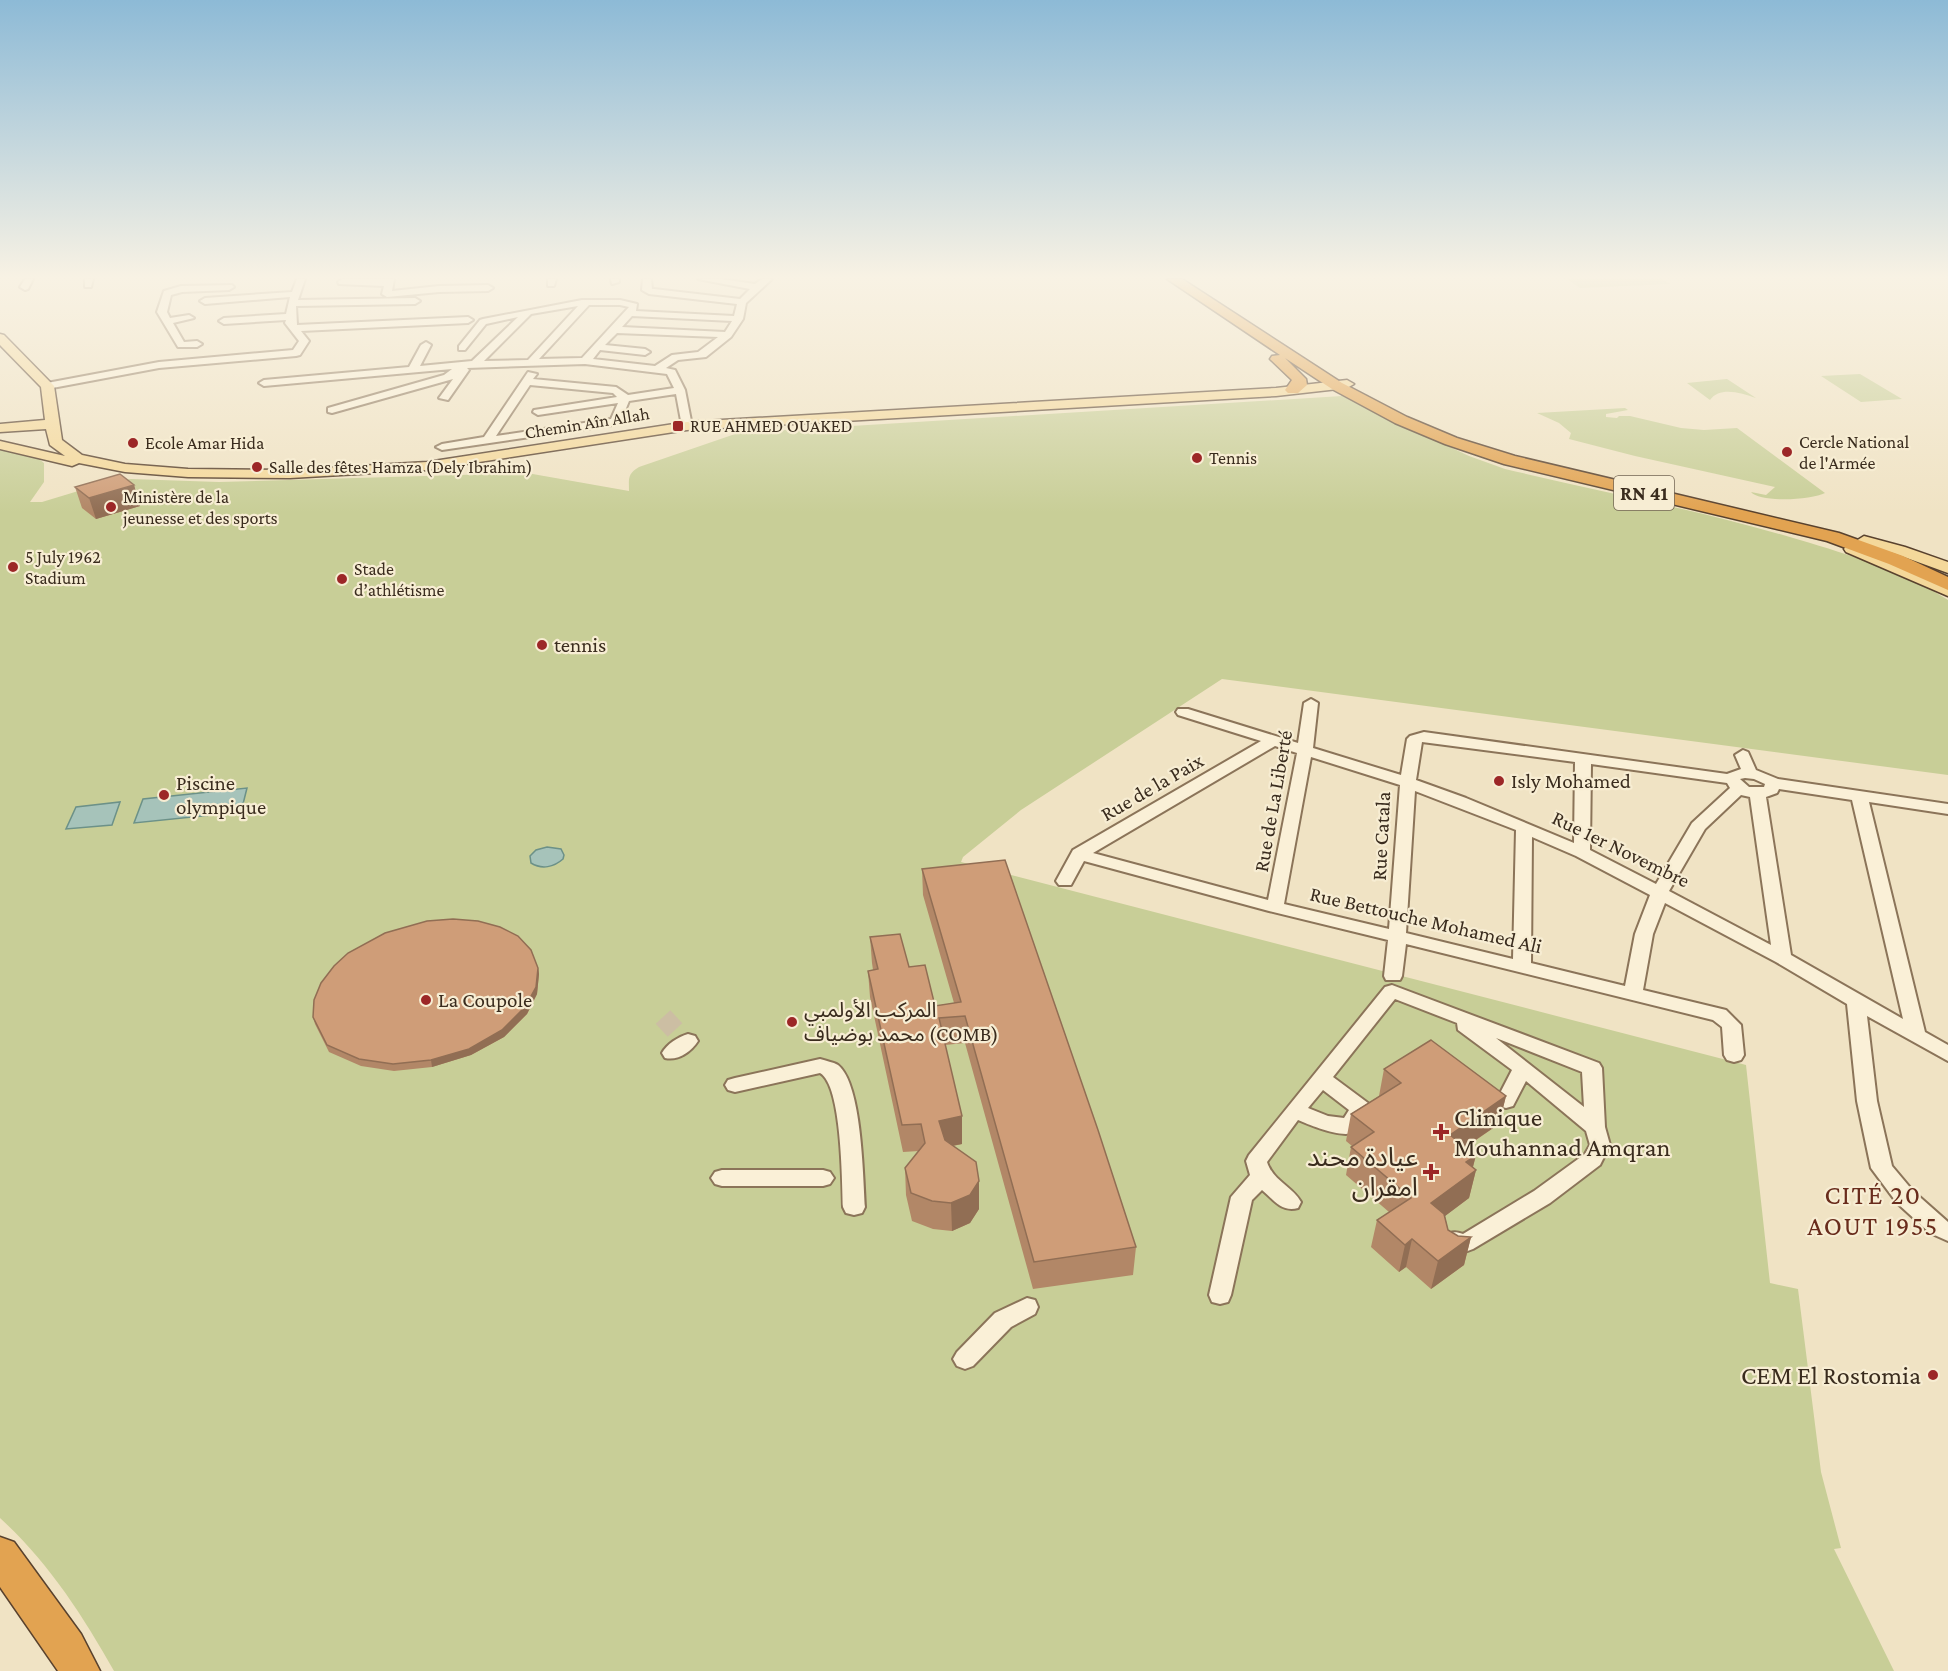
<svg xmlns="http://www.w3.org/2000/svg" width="1948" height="1671" viewBox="0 0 1948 1671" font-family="'Crimson Pro','Noto Sans Arabic',serif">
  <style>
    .green { fill: #c8ce97 }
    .water { fill: #a6c3ba; stroke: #6c9188; stroke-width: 1.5 }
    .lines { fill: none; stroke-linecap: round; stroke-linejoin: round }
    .minor-tunnel { stroke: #ccbea3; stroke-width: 20; stroke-dasharray: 20 10; stroke-linecap: butt }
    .minor-casing { stroke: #8b7459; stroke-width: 4 }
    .major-casing { stroke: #59422e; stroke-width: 3 }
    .highway-casing { stroke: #59422e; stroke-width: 3 }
    .minor { fill: #faf0d7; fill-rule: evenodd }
    .major { fill: #f4d89a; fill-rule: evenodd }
    .highway { fill: #e2a351; fill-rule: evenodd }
    .wall { fill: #b28767 }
    .shaded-wall { fill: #916e54 }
    .building { fill: #cf9d78; stroke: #916e54; stroke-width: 1.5 }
    .poi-dot { fill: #9c2727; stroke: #f7edd3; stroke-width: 2 }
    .labels { text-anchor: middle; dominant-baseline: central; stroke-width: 4.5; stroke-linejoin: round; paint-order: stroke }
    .far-street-label { font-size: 18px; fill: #3a2c1e; stroke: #f7edd3 }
    .far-poi-label { font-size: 18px; fill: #3a2c1e; stroke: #f7edd3; text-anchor: start }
    .shield { fill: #f7edd3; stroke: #736654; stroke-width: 1.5 }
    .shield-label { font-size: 20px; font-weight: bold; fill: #3a2c1e }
    .poi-label { font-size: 21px; fill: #3a2c1e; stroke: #f7edd3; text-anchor: start }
    .street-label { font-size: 21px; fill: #3a2c1e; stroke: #f7edd3 }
    .near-poi-label { font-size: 26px; fill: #3a2c1e; stroke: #f7edd3; text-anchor: end }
    .near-neighbourhood-label { font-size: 27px; letter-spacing: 1.5px; fill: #692c1c; stroke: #f7edd3 }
  </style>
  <rect width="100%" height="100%" fill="#f0e3c4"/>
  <path class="green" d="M1567,279H1663L1670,284L1580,288Z
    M1860,374L1902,399L1861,402L1821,376Z
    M1727,379L1756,398C1741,393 1720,386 1710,400L1687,383Z
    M1342,396L1469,456L1505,469C1603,492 1703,511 1800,540C1850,555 1904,571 1948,600V775L1222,679L1021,810L963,857L961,862L1746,1065L1770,1283L1798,1289L1821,1472L1841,1548L1834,1549L1894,1671H114C82,1614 48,1562 0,1518V450L50,460H40L44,463V482L30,502H42L108,482L131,479L219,482L527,473L629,491C629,479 627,474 639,467L738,433Z
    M1625,408L1628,410L1606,414V417L1617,418L1619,416H1630L1681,428L1704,430L1737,428L1825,493C1812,500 1760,503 1751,492L1766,495L1775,487L1635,456L1569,439L1571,433L1559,423L1537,413Z"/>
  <path class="water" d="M247,788L241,812L134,823L143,799Z
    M120,802L112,825L66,829L76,807Z
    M547,847L561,849L564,855L563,859C554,867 542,870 531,863L530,856L536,850Z"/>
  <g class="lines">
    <path class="minor-tunnel" d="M663,1017L675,1030"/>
    <g class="minor-casing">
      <path id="minor" d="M25,279H33L28,289L25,290L20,287Z
        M85,279H93L91,287H85Z
        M297,279H305L298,300L415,298L420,301L415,304L296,306L297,325L468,317L473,320L468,323L301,331L309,341L300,355L296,356L159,368L47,389L42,386L47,383L159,362L293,350L299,341L285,323L286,320L224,324L219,321L224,318L286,314L290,297L205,304L200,301L205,298L292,292Z
        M342,279H394L392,291L439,286L488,285L493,288L488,291L439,292L387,297L382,294L384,286L339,284L338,282Z
        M548,279H556L554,286H548Z
        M611,279H619V282L612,284Z
        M643,279H651L652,289H654L740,299L750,289L698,279H721L755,284L762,279H772L746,303L743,319L731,337L706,357L678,360L666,368L675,370L685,390L692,426L691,428L687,429L682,426L676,394L629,401L620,423L612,425L442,450L436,447L442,444L484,437L528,372L537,374L533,379L616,387L628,395L674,388L667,374L585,364L467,368L469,370L448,400L439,398L453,379L332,413L328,412V408L444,375L452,369L264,386L259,383L264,380L409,367L421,345L426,342L431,345L420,366L472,361L518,317L486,324L465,350H459V346L480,320L483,319L582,300H620L637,304L636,311L734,316L737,304L649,294L642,290ZM589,305H620L629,307L582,358L539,359ZM578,306L528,360L484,361L531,314ZM632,316L732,321L725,332L622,327ZM617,333L718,337L698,352L672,355L655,366L593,359L600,350L645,355L650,352L645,349L605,345ZM530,385L613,393L617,397L534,410L533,412L538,415L618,403L611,419L496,436Z
        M232,285L234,287L229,290L182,292L171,295L167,312L170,318L189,315L194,318L173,323L184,342L197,341L202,344L197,347H178L157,312L164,291L181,286Z
        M1311,699L1318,703L1313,748L1401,775L1407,739L1410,736L1424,732L1727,774L1741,769L1735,755L1743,750L1748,752L1756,770L1778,779L1948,804V814L1869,802L1925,1032L1948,1045V1061L1867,1016L1877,1101L1892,1166L1913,1191L1948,1222V1241L1930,1233L1897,1203L1871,1168L1857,1101L1847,1004L1776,962L1665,903L1653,934L1643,990L1726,1010L1741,1025L1744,1055L1741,1060L1734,1062L1727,1060L1724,1055L1722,1027L1713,1020L1406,944L1402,976L1400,980H1386L1384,976L1388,940L1269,911L1084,861L1071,885H1059L1056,881L1073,850L1261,741L1178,715L1176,712L1178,709H1188L1298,743L1304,703ZM1422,742L1575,762L1574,843L1466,798L1416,780ZM1275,746L1297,753L1268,900L1093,853ZM1311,757L1400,785L1389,929L1284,904ZM1591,764L1727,783L1730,788L1692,823L1656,884L1590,850ZM1745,778L1754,779L1765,784L1764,787H1749L1740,779ZM1779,789L1852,800L1903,1019L1791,955L1766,797L1777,793ZM1415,791L1516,830L1513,959L1406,933ZM1741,795L1750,797L1771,945L1669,891L1705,829ZM1532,837L1576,856L1650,895L1635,934L1625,986L1531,963Z
        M1392,985L1599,1063L1602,1068L1605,1127L1610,1145L1600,1165L1550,1203L1473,1249L1465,1252L1444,1249L1441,1243C1446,1233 1452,1230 1463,1234L1534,1191L1585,1154L1590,1145L1586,1131L1526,1081L1513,1106L1506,1108L1499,1106L1496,1101L1512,1070L1458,1030L1457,1023L1395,999L1333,1077L1368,1103L1371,1108C1367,1115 1361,1128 1355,1132C1342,1139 1310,1125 1298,1120L1267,1162C1273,1181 1292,1186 1301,1202L1298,1208C1282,1213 1273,1199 1262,1190L1252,1200L1231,1295L1228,1302L1220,1304L1212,1302L1209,1295L1231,1197L1250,1175L1246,1161L1249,1155L1385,987ZM1496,1038L1582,1072L1584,1107ZM1323,1090L1349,1110L1344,1118L1328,1116L1308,1108Z
        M688,1034L695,1036L698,1041C691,1052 678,1061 665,1058L662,1053C667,1044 678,1037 688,1034Z
        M820,1059C826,1061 833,1062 838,1065C862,1084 863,1177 865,1207L862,1213L854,1215L846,1213L843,1207C842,1181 842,1085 820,1073L735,1092L728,1090L725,1085L728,1080L735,1078Z
        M722,1170H823L830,1172L834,1178L830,1184L823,1186H722L715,1184L711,1178L715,1172Z
        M1027,1298L1035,1300L1038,1307L1035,1314L1011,1327L973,1366L965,1369L957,1366L953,1359L957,1352L995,1313Z"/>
    </g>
    <g class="major-casing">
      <path id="major" d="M0,334L4,335L54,386L62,440L82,455L125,464L188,469L290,470L427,462L687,422L1276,388L1347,380L1354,384L1347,388L1276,396L687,430L427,470L290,478L188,477L125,472L79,463L72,466L0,449V441L65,456L50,445L46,429L0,432V424L45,420L41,387L0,345Z
        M1864,536L1905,547L1948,562V573L1893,553L1858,544L1856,541Z
        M1852,544L1948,585V596L1846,552L1844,549L1846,546Z"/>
    </g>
    <g class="highway-casing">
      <path id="highway" d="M1167,279H1182L1342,383L1407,417L1457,438L1515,456L1839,533L1903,556L1948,577V590L1889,564L1827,541L1504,464L1445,444L1395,423L1332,389L1285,358L1306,379L1307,385L1298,393H1288L1285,390L1292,380L1270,359L1272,356L1280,355Z
        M0,1537L14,1542L81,1634L100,1671H58L0,1587Z"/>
    </g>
    <use href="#minor" class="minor"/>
    <use href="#major" class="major"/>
    <use href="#highway" class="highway"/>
  </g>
  <path class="wall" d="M134,485L140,506L96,519L82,508L75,487Z
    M922,869L1136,1247L1133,1275L1033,1289L965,1043L945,1045L962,1144L953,1146L979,1181V1209L970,1223L952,1231L933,1229L912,1221L906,1195L905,1168L919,1151L903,1152L870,997L868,971L873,970L872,963L870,937L909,967L935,1006L954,1003L923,895Z
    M538,968L539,974L537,994L527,1014L504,1037L471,1055L432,1067L394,1071L361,1066L329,1052L315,1024L313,1017Z
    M1384,1069L1506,1096L1499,1124L1466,1147L1476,1155L1473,1167L1476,1170L1469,1198L1445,1216L1448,1230L1458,1236L1471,1237L1464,1265L1431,1289L1406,1267L1399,1272L1371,1247L1377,1220L1389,1212L1346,1175L1351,1147L1352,1146L1346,1141L1351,1114L1379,1096Z"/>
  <path class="shaded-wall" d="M134,485L140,506L96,519L89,498Z
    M538,968L539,974L537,994L527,1014L504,1037L471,1055L432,1067L431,1060Z
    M1506,1096L1499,1124L1443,1162L1450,1135Z
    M962,1116V1144L939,1148V1121Z
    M1476,1155L1471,1174L1476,1170L1469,1198L1425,1231L1431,1203L1466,1162Z
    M979,1181V1209L970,1223L952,1231L951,1203Z
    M1471,1237L1464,1265L1431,1289L1438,1261Z
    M1412,1239L1406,1267L1399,1272L1405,1245Z"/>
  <path class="building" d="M120,474L134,485L89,498L75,487Z
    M1005,860L1098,1130L1136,1247L1034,1262L965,1016L939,1018L962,1116L939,1121L945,1140L976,1162L979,1181L970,1195L951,1203L932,1201L911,1193L905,1168L925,1143L921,1124L902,1125L868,971L878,969L870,937L900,934L909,967L925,965L935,1006L961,1002L922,869Z
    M453,919L478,921L500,927L518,936L531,950L538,968L536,987L525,1007L502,1030L469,1049L431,1060L393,1064L359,1059L327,1045L313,1017L314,1000L321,983L334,966L348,953L385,933L427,921Z
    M1431,1040L1506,1096L1450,1135L1476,1155L1466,1162L1476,1170L1431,1203L1444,1214L1448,1230L1458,1236L1471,1237L1438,1261L1412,1239L1405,1245L1377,1220L1411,1198L1351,1147L1374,1132L1351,1114L1401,1083L1384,1069Z"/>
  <linearGradient id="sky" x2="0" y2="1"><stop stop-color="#8dbad6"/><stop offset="0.54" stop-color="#f8f2e4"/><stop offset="1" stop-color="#f8f2e4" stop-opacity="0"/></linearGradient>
  <rect width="1948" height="513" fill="url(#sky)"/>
  <g class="poi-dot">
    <rect x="672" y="420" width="12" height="12" rx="3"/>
    <circle cx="133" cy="443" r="6"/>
    <circle cx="1787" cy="452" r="6"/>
    <circle cx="1197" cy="458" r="6"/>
    <circle cx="257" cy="467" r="6"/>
    <circle cx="111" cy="507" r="6"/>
    <circle cx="13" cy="567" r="6"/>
    <circle cx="342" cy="579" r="6"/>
    <circle cx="542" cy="645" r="6"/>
    <circle cx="1499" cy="781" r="6"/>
    <circle cx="164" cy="795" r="6"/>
    <circle cx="426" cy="1000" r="6"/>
    <circle cx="792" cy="1022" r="6"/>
    <path d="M1438 1123h6v6h6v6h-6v6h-6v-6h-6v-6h6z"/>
    <path d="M1428 1163h6v6h6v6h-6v6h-6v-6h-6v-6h6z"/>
    <circle cx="1933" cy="1375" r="6"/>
  </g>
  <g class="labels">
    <g class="far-street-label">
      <text transform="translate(587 423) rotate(-9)">Chemin Aîn Allah</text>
    </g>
    <g class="far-poi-label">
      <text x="690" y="426">RUE AHMED OUAKED</text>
      <text x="1799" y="442">Cercle National<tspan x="1799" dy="21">de l'Armée</tspan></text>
      <text x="145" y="443">Ecole Amar Hida</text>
      <text x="1209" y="458">Tennis</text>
      <text x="269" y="467">Salle des fêtes Hamza (Dely Ibrahim)</text>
      <text x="123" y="497">Ministère de la<tspan x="123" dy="21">jeunesse et des sports</tspan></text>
      <text x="25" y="557">5 July 1962<tspan x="25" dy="21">Stadium</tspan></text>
      <text x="354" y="569">Stade<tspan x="354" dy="21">d’athlétisme</tspan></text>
    </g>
    <rect class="shield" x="1614" y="476" width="60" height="34" rx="4.5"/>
    <g class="shield-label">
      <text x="1644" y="493">RN 41</text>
    </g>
    <g class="poi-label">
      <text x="554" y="645">tennis</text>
      <text x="1511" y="781">Isly Mohamed</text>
      <text x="176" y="783">Piscine<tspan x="176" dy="24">olympique</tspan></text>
      <text x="438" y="1000">La Coupole</text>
      <text x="804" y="1010">المركب الأولمبي<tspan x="804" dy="24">محمد بوضياف (COMB)</tspan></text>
    </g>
    <g class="street-label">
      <text transform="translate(1152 787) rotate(-30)">Rue de la Paix</text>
      <text transform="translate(1273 801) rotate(-80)">Rue de La Liberté</text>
      <text transform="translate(1381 836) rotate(-87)">Rue Catala</text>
      <text transform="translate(1621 849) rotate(26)">Rue 1er Novembre</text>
      <text transform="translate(1426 920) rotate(13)">Rue Bettouche Mohamed Ali</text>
    </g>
    <g class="near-poi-label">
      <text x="1454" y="1117" text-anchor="start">Clinique<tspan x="1454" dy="30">Mouhannad Amqran</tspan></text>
      <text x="1418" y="1157">عيادة محند<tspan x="1418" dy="30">امقران</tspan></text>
      <text x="1921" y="1375">CEM El Rostomia</text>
    </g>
    <g class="near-neighbourhood-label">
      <text x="1873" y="1195">CITÉ 20<tspan x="1873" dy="31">AOUT 1955</tspan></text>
    </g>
  </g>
</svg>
